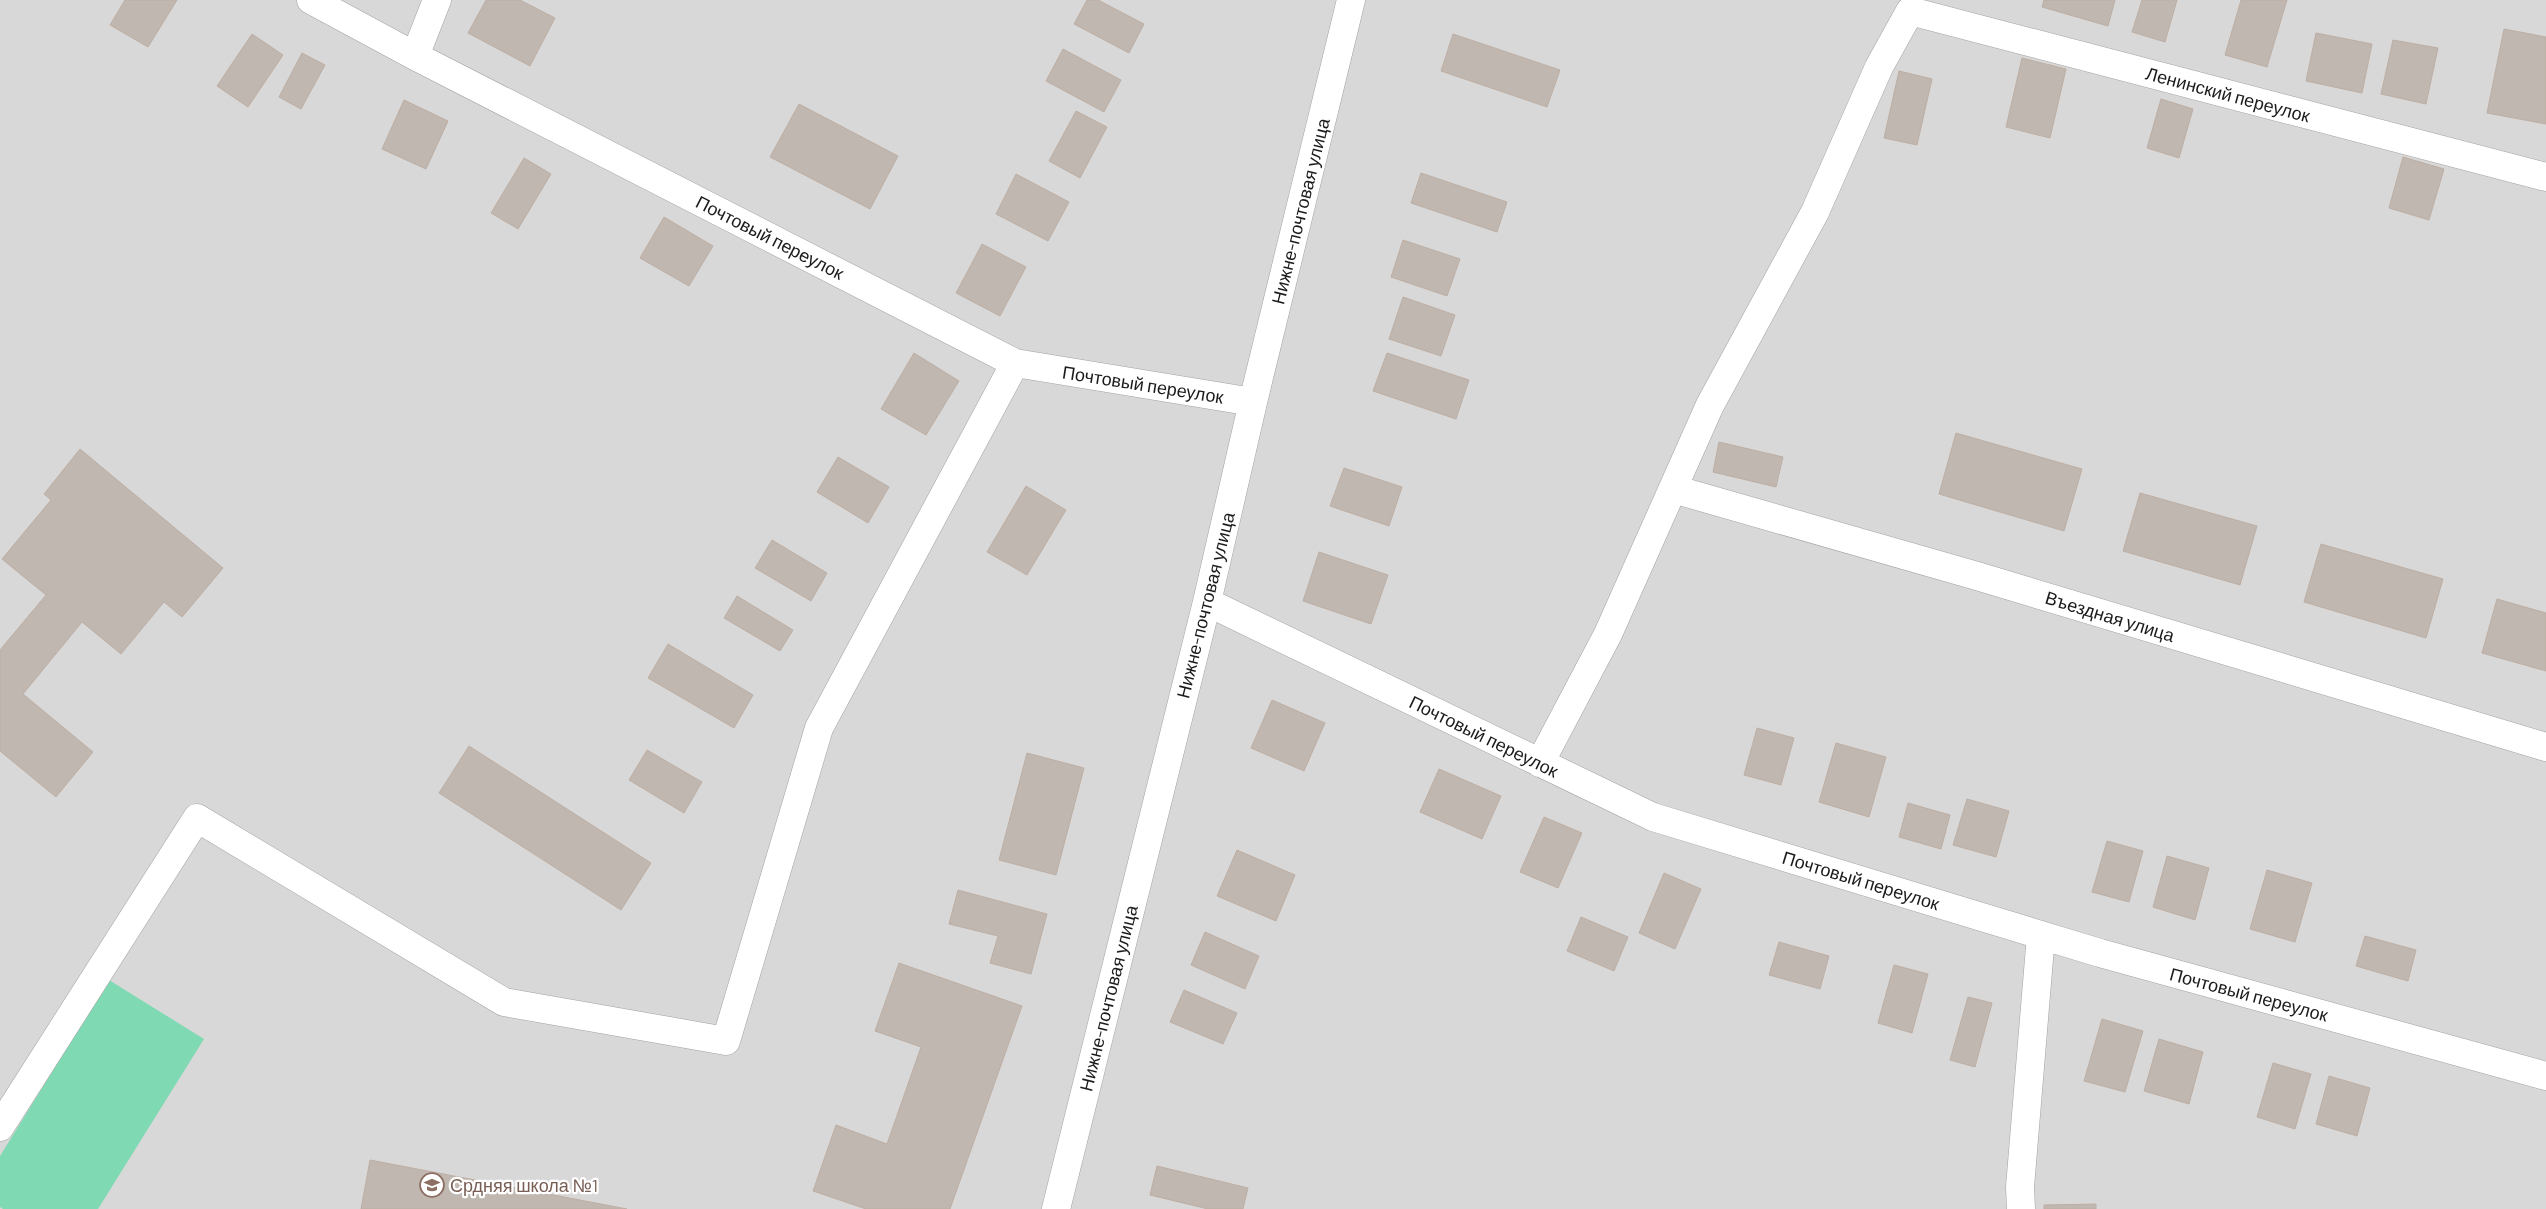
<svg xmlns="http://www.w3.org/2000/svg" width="2546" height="1209" viewBox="0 0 2546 1209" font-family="Barlow,sans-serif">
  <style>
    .residential { fill: #d9d8d8 }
    .pitch { fill: #7fdab4 }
    .building { fill: #c0b7b0; stroke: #bdaea3 }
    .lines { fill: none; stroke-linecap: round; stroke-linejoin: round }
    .minor-casing { stroke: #a2a2a2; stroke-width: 29 }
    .minor { stroke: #fff; stroke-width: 28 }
    .labels { text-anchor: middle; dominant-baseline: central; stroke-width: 4.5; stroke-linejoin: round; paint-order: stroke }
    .street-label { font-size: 18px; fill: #1b1b1b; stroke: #fff }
    .education-label { font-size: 18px; fill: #785e54; stroke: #fff; text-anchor: start }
  </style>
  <rect width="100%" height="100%" fill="#ece8e0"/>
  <path class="residential" d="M0,0H2546V1209H0Z"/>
  <path class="pitch" d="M109,980L204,1039L98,1209H3L0,1207V1156Z"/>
  <path class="building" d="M125,0H177L148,47L110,25Z
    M486,0H520L555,18L530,66L468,33Z
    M1087,0H1098L1144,24L1129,53L1074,24Z
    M2044,0H2115L2108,26L2042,7Z
    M2142,0H2177L2165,42L2132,32Z
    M2241,0H2287L2267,67L2225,55Z
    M2504,29L2546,37V124L2487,113Z
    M2316,33L2372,44L2362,93L2306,81Z
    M252,34L283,55L248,107L217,86Z
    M1453,34L1560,70L1547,107L1441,71Z
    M2393,40L2438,48L2426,104L2381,94Z
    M1063,49L1121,80L1104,112L1046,81Z
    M302,53L325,65L301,109L279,97Z
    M2022,58L2066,69L2050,138L2006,127Z
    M1899,71L1932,79L1917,145L1884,138Z
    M2161,99L2193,109L2179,158L2147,148Z
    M404,100L448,121L426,169L382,149Z
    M799,104L898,156L870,209L770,157Z
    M1076,111L1107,127L1080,178L1049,161Z
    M2403,157L2444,169L2429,220L2389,208Z
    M524,158L551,174L518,229L491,213Z
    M1421,173L1507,202L1497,232L1411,203Z
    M1016,174L1069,202L1048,241L996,214Z
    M664,217L713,246L689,286L640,258Z
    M1403,240L1460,259L1447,296L1391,277Z
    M982,244L1026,267L1000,316L956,293Z
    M1403,297L1455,315L1441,356L1389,339Z
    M914,353L959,381L926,435L881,409Z
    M1387,353L1469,380L1456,419L1373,391Z
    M1956,433L2082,469L2064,531L1939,494Z
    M1719,442L1783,457L1776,487L1713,472Z
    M80,449L223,568L182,617L164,602L121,654L82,622L23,694L93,752L56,797L0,751V650L46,595L2,559L51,500L44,494Z
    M838,457L889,487L868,523L817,492Z
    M1344,468L1402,487L1389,526L1330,506Z
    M1026,486L1066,510L1027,575L987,552Z
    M2140,493L2257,526L2240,585L2123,551Z
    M772,540L827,573L811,601L755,568Z
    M2321,544L2443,579L2426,638L2304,602Z
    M1319,552L1388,575L1371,624L1303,601Z
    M737,596L793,630L780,651L724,618Z
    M2497,599L2546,613V671L2482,653Z
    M668,644L753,695L734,728L648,678Z
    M1272,700L1325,723L1304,771L1251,748Z
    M1757,728L1794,738L1781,785L1744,775Z
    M1836,743L1886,757L1869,817L1819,802Z
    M469,746L651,863L621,910L439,793Z
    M647,750L702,782L684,813L629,780Z
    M1027,753L1084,768L1056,875L999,860Z
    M1439,769L1501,796L1482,839L1420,812Z
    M1967,799L2009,811L1996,857L1953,845Z
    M1908,803L1950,815L1941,849L1899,837Z
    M1544,817L1582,833L1558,888L1520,872Z
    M2107,841L2143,851L2129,902L2092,892Z
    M1237,850L1295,875L1276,921L1217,896Z
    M2167,856L2209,868L2195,920L2153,907Z
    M2267,870L2312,883L2295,942L2250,929Z
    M1664,873L1701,889L1675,949L1639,933Z
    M958,890L1047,914L1031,974L990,963L998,936L949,924Z
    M1581,917L1628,937L1614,971L1567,951Z
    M1205,932L1259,956L1245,989L1191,965Z
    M2365,936L2416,950L2408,981L2356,966Z
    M1779,942L1829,956L1820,989L1769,975Z
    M899,963L1022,1006L950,1209H866L813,1191L836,1125L887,1144L921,1047L875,1031Z
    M1894,965L1928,974L1912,1033L1878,1023Z
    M1184,990L1237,1013L1223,1044L1170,1022Z
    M1968,997L1992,1003L1975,1067L1950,1060Z
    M2102,1019L2143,1031L2125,1092L2084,1081Z
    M2159,1039L2203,1052L2189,1104L2144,1091Z
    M2273,1063L2311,1074L2295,1129L2257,1117Z
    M2329,1076L2370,1088L2357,1136L2316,1124Z
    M370,1160L627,1209H361Z
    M1157,1166L1248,1188L1243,1209H1208L1150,1195Z
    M2096,1204V1209H2044V1205Z"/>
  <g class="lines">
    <g class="minor-casing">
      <path id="minor" d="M311,0L415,56L1015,363L1253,402
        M415,56L437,0
        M1673,489L1977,576L2546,747
        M1207,602L1653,817L2100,953L2546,1076
        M1540,763L1608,634L1710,405L1815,212L1879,67L1910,11L2546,177
        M0,1127L197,818L504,1002L726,1041L819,728L1015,363
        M1056,1209L1207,602L1253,402L1351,0
        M2021,1209L2020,1187L2041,935"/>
    </g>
    <use href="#minor" class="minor"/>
  </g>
  <defs>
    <g id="school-ring" transform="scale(1.25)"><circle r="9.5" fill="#fff" stroke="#8d6e63" stroke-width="1.5"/><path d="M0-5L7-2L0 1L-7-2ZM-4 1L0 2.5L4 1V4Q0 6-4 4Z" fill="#8d6e63"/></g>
  </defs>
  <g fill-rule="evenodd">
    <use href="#school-ring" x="432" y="1185"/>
  </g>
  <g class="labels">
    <g class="street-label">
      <text transform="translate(2228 94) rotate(15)">Ленинский переулок</text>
      <text transform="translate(1300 211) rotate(-76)">Нижне-почтовая улица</text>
      <text transform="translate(770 237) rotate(27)">Почтовый переулок</text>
      <text transform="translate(1143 384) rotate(9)">Почтовый переулок</text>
      <text transform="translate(1205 605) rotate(-76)">Нижне-почтовая улица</text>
      <text transform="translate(2110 616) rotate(17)">Въездная улица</text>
      <text transform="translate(1484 736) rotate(26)">Почтовый переулок</text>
      <text transform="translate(1861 880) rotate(17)">Почтовый переулок</text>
      <text transform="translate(2249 994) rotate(15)">Почтовый переулок</text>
      <text transform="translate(1108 998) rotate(-76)">Нижне-почтовая улица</text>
    </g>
    <g class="education-label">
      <text x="450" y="1185">Срдняя школа №1</text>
    </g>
  </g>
</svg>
